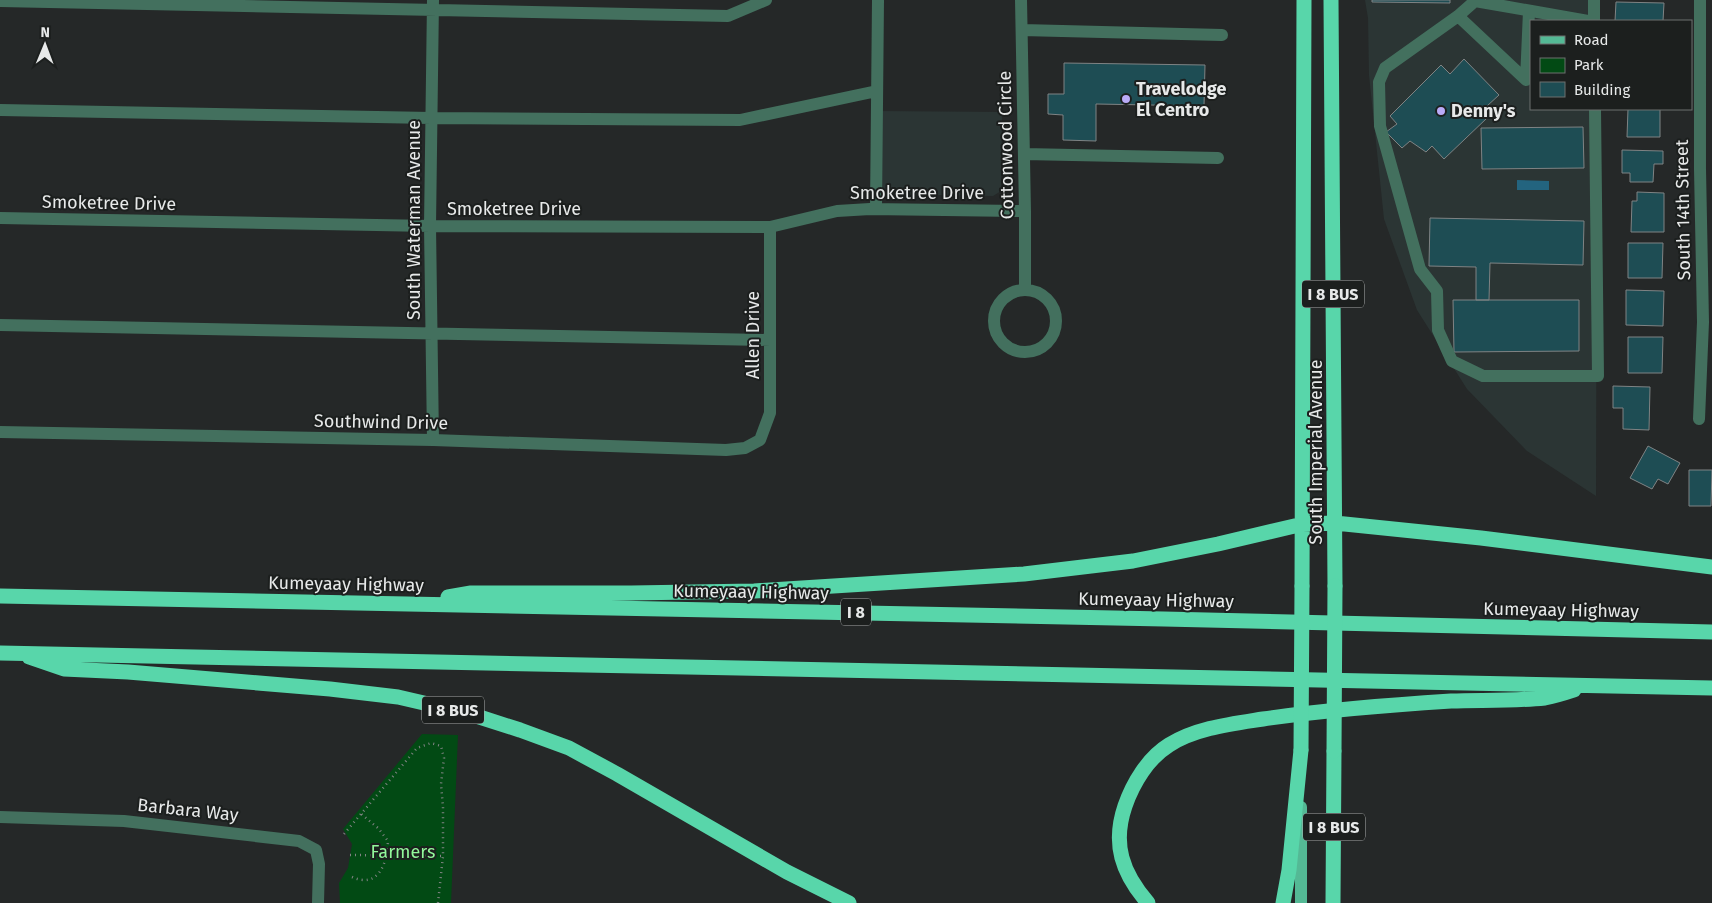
<svg xmlns="http://www.w3.org/2000/svg" width="1712" height="903" viewBox="0 0 1712 903" font-family="'Fira Sans',sans-serif">
  <style>
    .built { fill: #2b3534 }
    .green { fill: #024a14 }
    .water { fill: #23647f }
    .building { fill: #1e4d54; stroke: #7f8384 }
    .lines { fill: none; stroke-linecap: round; stroke-linejoin: round }
    .path { stroke: #828585; stroke-width: 2.5; stroke-dasharray: 1 4; stroke-linecap: butt }
    .minor { stroke: #43705e; stroke-width: 12 }
    .major { stroke: #54b995; stroke-width: 12 }
    .highway { stroke: #58d6aa; stroke-width: 15 }
    .highway-bridge { stroke: #58d6aa; stroke-width: 15 }
    .poi-dot { fill: #b9abf7; stroke: #1c1f1e; stroke-width: 2 }
    .labels { text-anchor: middle; dominant-baseline: central; stroke-width: 4; stroke-linejoin: round; paint-order: stroke }
    .shield { fill: #1c1f1e; stroke: #aaacac; stroke-width: 1 }
    .shield-label { font-size: 16px; font-weight: bold; fill: #e7e9e9 }
    .poi-label { font-size: 18px; font-weight: bold; fill: #e7e9e9; stroke: #1c1f1e; text-anchor: start }
    .street-label { font-size: 18px; fill: #e7e9e9; stroke: #1c1f1e }
    .park-label { font-size: 18px; fill: #92f89b; stroke: #1c1f1e }
  </style>
  <rect width="100%" height="100%" fill="#252828"/>
  <path class="built" d="M1365,0H1598V21H1531V109H1597L1596,496L1527,451L1467,389L1417,310L1384,219L1369,75L1368,18Z
    M876,111L1002,112L1001,191L993,196L875,194Z"/>
  <path class="green" d="M422,734L458,735L451,903H340L339,883L348,868L352,844L343,829Z"/>
  <path class="water" d="M1517,180L1549,181V190H1517Z"/>
  <path class="building" d="M1372,0H1450V3L1372,2Z
    M1616,2L1664,3L1663,21H1615Z
    M1464,59L1499,95L1487,106V118L1444,159L1432,146L1426,152L1410,141L1402,148L1386,132L1397,124L1390,116L1441,65L1450,74Z
    M1064,63L1205,65L1204,106L1096,104V141L1063,140V115L1048,114V94H1064Z
    M1628,109H1660V137H1627Z
    M1583,127L1584,168L1482,169L1481,128Z
    M1622,150L1663,151V164H1654L1653,182H1630V173H1622Z
    M1637,192L1664,193V232H1631L1632,201H1637Z
    M1430,218L1584,221L1583,265L1490,263L1489,300H1476V267L1429,266Z
    M1628,243H1663L1662,278H1628Z
    M1626,290L1664,291L1663,326L1626,325Z
    M1453,300H1579V351L1454,352Z
    M1628,337H1663L1662,373H1628Z
    M1613,386L1650,387L1649,430L1623,429V408H1613Z
    M1648,446L1680,463L1668,484L1658,479L1652,489L1630,478Z
    M1689,470H1712L1711,506H1689Z"/>
  <g class="lines">
    <path class="path" d="M344,834L417,748L431,743L441,746L444,758L441,784L443,807V856L438,903
      M350,855L443,856
      M352,877C379,889 387,863 388,841L378,828L360,813"/>
    <path class="minor" d="M433,0L430,226L433,440
      M1021,0L1025,211V290
      M1475,0V1L1588,21
      M0,1L728,16L766,0
      M1475,1L1458,16L1385,68L1379,82L1380,126L1420,269L1437,291L1438,330L1452,361L1483,376H1598L1595,109
      M1458,16L1526,80L1529,11
      M1594,21V0
      M1022,30L1222,35
      M0,110L431,118L740,120L877,91
      M1024,154L1218,158
      M876,209L878,0
      M0,218L430,226L770,227L837,211L870,209L1025,211
      M994 321a31 31 0 1 1 62 0a31 31 0 1 1-62 0Z
      M0,325L770,340
      M1699,419L1703,322L1700,169V0
      M0,432L433,440L726,450L745,448L760,440L770,413V227
      M0,817L124,821L299,841L316,850L319,864L318,903"/>
    <path class="major" d="M1301,903V807"/>
    <path class="highway" d="M1331,0L1335,586
      M1302,586L1304,0
      M0,596L1164,619L1712,632
      M448,597L471,593H631L754,591L1024,574L1133,561L1218,544L1303,524L1335,523L1481,538L1712,567
      M0,653L1712,688
      M29,657L64,669L128,672L330,689L398,697L467,713L520,730L569,748L617,774L787,872L849,903
      M1148,903C1122,873 1112,844 1125,806C1133,783 1148,758 1169,745C1196,728 1231,724 1263,719C1325,710 1388,705 1451,701C1482,700 1514,701 1545,698C1555,696 1565,693 1574,690
      M1283,903L1289,870L1301,750
      M1333,903L1334,751"/>
    <path class="highway-bridge" d="M1301,750L1302,586
      M1334,751L1335,586"/>
  </g>
  <g class="poi-dot">
    <circle cx="1126" cy="99" r="5"/>
    <circle cx="1441" cy="111" r="5"/>
  </g>
  <g class="labels">
    <g class="shield">
      <rect x="1302" y="280.5" width="62" height="27" rx="4"/>
      <rect x="841" y="598.5" width="30" height="27" rx="4"/>
      <rect x="422" y="696.5" width="62" height="27" rx="4"/>
      <rect x="1303" y="813.5" width="62" height="27" rx="4"/>
    </g>
    <g class="shield-label">
      <text x="1333" y="294">I 8 BUS</text>
      <text x="856" y="612">I 8</text>
      <text x="453" y="710">I 8 BUS</text>
      <text x="1334" y="827">I 8 BUS</text>
    </g>
    <g class="poi-label">
      <text x="1136" y="89">Travelodge<tspan x="1136" dy="21">El Centro</tspan></text>
      <text x="1451" y="111">Denny's</text>
    </g>
    <g class="street-label">
      <text transform="translate(1006 145) rotate(-91)">Cottonwood Circle</text>
      <text x="917" y="193">Smoketree Drive</text>
      <text transform="translate(109 203) rotate(1)">Smoketree Drive</text>
      <text x="514" y="209">Smoketree Drive</text>
      <text transform="translate(1683 210) rotate(-91)">South 14th Street</text>
      <text transform="translate(414 220) rotate(-90)">South Waterman Avenue</text>
      <text transform="translate(753 335) rotate(-90)">Allen Drive</text>
      <text transform="translate(381 422) rotate(1)">Southwind Drive</text>
      <text transform="translate(1316 452) rotate(-90)">South Imperial Avenue</text>
      <text transform="translate(346 584) rotate(1)">Kumeyaay Highway</text>
      <text transform="translate(751 592) rotate(1)">Kumeyaay Highway</text>
      <text transform="translate(1156 600) rotate(1)">Kumeyaay Highway</text>
      <text transform="translate(1561 610) rotate(1)">Kumeyaay Highway</text>
      <text transform="translate(188 810) rotate(6)">Barbara Way</text>
    </g>
    <g class="park-label">
      <text x="403" y="852">Farmers</text>
    </g>
  </g>
  <rect x="1530" y="20" width="162" height="90" fill="#1c1f1e" stroke="#6d706f"/>
  <rect x="1540" y="36" width="25" height="8" fill="#54b995" stroke="#6d706f"/>
  <text x="1574" y="45" font-size="15" fill="#e7e9e9">Road</text>
  <rect x="1540" y="58" width="25" height="15" fill="#024a14" stroke="#6d706f"/>
  <text x="1574" y="70" font-size="15" fill="#e7e9e9">Park</text>
  <rect x="1540" y="82" width="25" height="15" fill="#1e4d54" stroke="#6d706f"/>
  <text x="1574" y="95" font-size="15" fill="#e7e9e9">Building</text>
  <g transform="translate(45 45) rotate(1)" stroke="#1c1f1e" stroke-width="4" paint-order="stroke">
  <path d="M0-4L9 19L0 12L-9 19Z" fill="#e7e9e9"/>
  <text y="-8" font-size="14" font-weight="bold" text-anchor="middle" fill="#e7e9e9">N</text>
  </g>
</svg>
